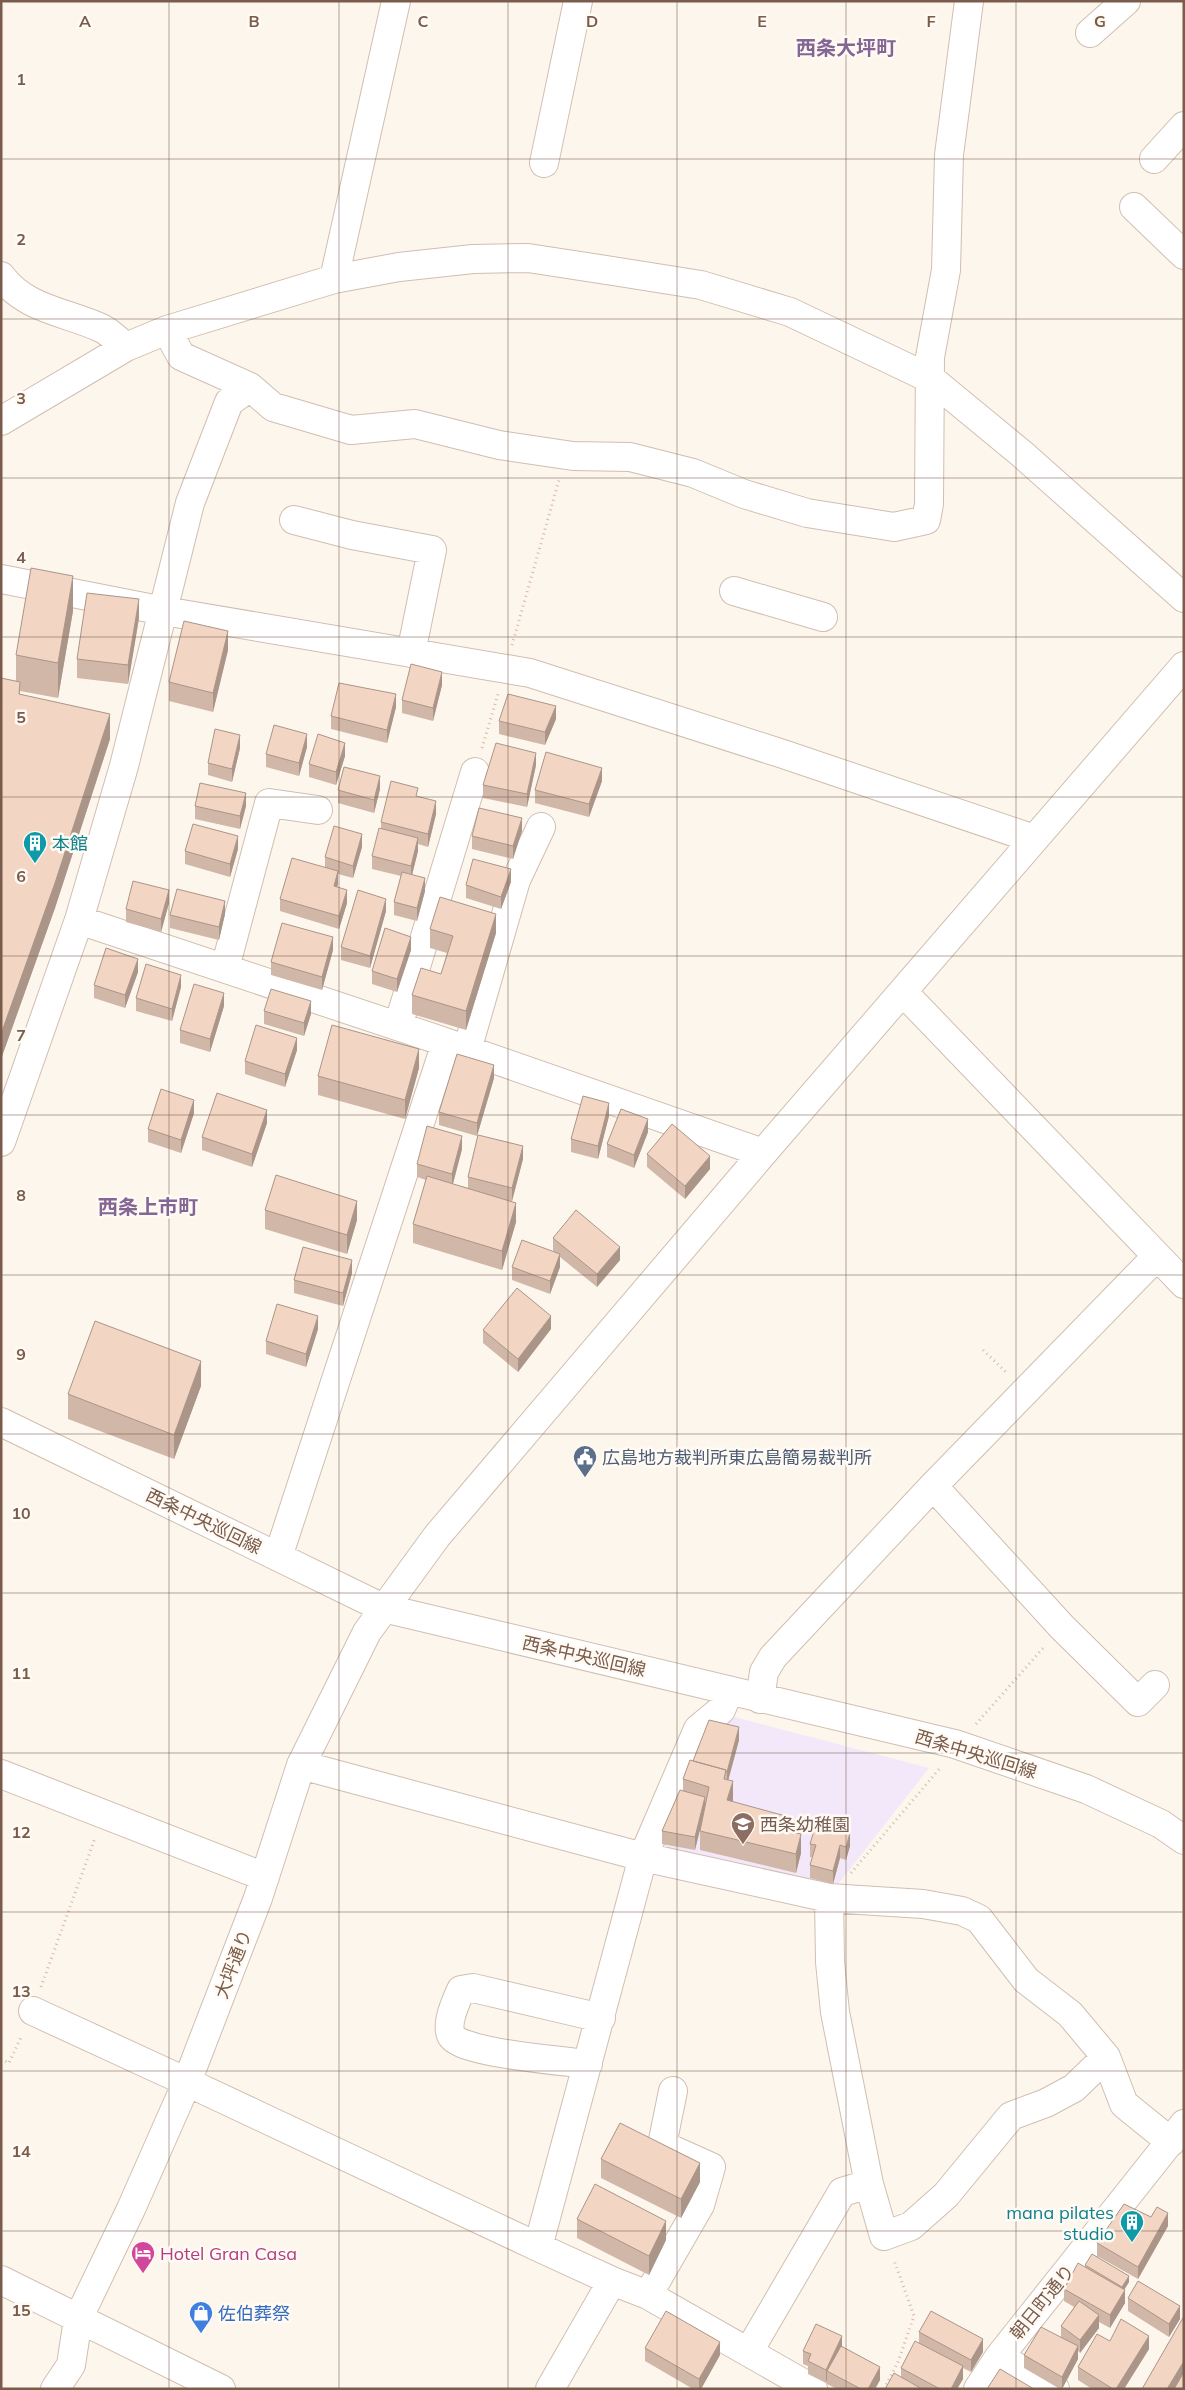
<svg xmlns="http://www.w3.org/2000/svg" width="1185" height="2390" viewBox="0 0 1185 2390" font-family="Mulish,'Noto Sans JP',sans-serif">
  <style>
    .education { fill: #f3e8fa }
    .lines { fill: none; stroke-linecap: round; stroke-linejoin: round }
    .minor-casing { stroke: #d1beb0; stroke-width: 30 }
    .path { stroke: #d9b8a5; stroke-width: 3; stroke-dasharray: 1 4; stroke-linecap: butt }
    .minor { stroke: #fff; stroke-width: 28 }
    .wall { fill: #d1b7a8 }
    .shaded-wall { fill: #aa9588 }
    .building { fill: #f3d5c3; stroke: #aa9588 }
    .grid { fill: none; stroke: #7a5c4d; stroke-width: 1; stroke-opacity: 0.55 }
    .labels { text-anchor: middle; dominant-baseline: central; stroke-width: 5; stroke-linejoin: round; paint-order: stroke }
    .culture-label { font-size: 18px; fill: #0d838f; stroke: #fffaf3; text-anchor: start }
    .service-label { font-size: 18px; fill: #4e5e75; stroke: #fffaf3; text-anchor: start }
    .street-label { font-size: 18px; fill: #7a5c4d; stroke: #fffaf3 }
    .education-label { font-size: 18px; fill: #785e54; stroke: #fffaf3; text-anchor: start }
    .hotel-label { font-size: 18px; fill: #b23c85; stroke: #fffaf3; text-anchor: start }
    .shop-label { font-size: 18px; fill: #366cbe; stroke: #fffaf3; text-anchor: start }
    .quarter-label { font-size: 20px; font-weight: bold; fill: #846695; stroke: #fffaf3 }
    .grid-label { font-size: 16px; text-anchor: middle; font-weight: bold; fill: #7a5c4d; stroke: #fffaf3; stroke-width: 5; stroke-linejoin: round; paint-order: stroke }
  </style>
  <rect width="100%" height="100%" fill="#fdf6ec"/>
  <path class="education" d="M723,1714L929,1768L832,1892L651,1850Z"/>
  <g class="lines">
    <g class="minor-casing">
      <path id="minor" d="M1090,33L1126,1
        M1154,159L1184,126
        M544,163L578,1
        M1134,207L1184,255
        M1,276C25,309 66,312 101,328C110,332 118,341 126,347
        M334,279L396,1
        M250,387L273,407L351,430L415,424L499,445L573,456L630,457L693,473L744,494L807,513L894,527L926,520L929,504L930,357L946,270L949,155L969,1
        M1,421L126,347L167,330L334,279L399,267L473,259L528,258L619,272L701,285L790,312L931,379L1022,454L1184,598
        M294,520L352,535L432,550L411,653
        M1,579L164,611L530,673L783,754L1034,839
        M734,591L823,617
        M79,920L436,1039L763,1153
        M225,968L269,803L318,810
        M903,992L1184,1284
        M398,1026L475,772
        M467,1050L516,880L541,827
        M1,1142L79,920L124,766L190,503L229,402L250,387L181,356L167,330
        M1,1422L383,1608L955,1744L1086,1789L1161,1824L1184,1840
        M933,1486L1062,1627L1138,1702L1155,1685
        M278,1557L446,1043
        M760,1699L764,1672L773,1657L933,1486L1157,1256
        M301,1765L643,1857L829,1898L923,1904L962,1911L979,1919L1026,1980L1070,2014L1106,2057L1124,2104L1171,2142
        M1,1774L265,1877
        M33,2011L187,2082L538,2247L612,2281L648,2295L813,2389
        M588,2064C566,2061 458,2053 451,2035C446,2023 456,2001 461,1990L473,1988L601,2018
        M869,2184L884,2236L911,2226L946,2195L1011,2116L1046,2103L1074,2088L1106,2057
        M538,2247L643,1857L698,1729L721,1710L729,1691
        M1,2280L221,2389
        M648,2295L700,2205L711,2167L662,2145L673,2091
        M749,2351L842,2192L869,2184L835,2012L830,1962L829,1898
        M999,2357L1055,2389
        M55,2389L71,2365L78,2319L131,2209L187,2082L258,1898L301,1765L367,1632L437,1536L763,1153L1184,666
        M550,2389L612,2281
        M978,2389L999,2357L1184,2124"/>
    </g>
    <path class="path" d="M512,645L559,480
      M482,748L498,694
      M983,1350L1007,1373
      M976,1724L1045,1646
      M851,1873L941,1767
      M41,1987L95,1838
      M1,2059L9,2063L22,2035
      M884,2389L898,2362L914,2316L894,2260"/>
    <use href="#minor" class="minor"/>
  </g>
  <path class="wall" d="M73,611L58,698L20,691V694L110,739L55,908L1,1059V678L16,681V655Z
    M139,618L128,684L77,678V659Z
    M228,650L213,712L169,701V682Z
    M442,685L433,721L402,713V700Z
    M396,707L387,743L331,729V716Z
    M556,719L545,745L499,734V721Z
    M307,747L299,776L266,767V754Z
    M240,748L232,782L208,775V763Z
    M345,756L336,785L309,777V764Z
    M536,765L527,807L483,798V785Z
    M602,781L589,817L535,803V790Z
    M380,789L374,813L338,803V790Z
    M418,797L436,814L428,847L418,844V851L412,875L425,891L417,921L394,915V902L401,876L372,869V856L381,829V822Z
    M195,806H246L240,829L195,819Z
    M522,831L513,859L472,849V836Z
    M362,847L353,878L338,874V884L337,887L347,903L339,929L280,911V899L325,867V857Z
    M238,849L230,877L185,864V851Z
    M511,882L501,909L466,898V885Z
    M169,903L161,932L126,922V909Z
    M386,911L370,968L341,960V947Z
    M225,914L219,940L170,928V915Z
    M430,929L496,933L466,1030L412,1014V995L441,974L447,953L430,948Z
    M333,950L322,990L271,975V962Z
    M411,950L397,992L372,984V971Z
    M138,972L125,1008L94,998V985Z
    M181,987L172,1021L136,1011V998Z
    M224,1006L210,1052L180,1043V1030Z
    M264,1011L311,1014L304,1036L264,1024Z
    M297,1050L285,1087L245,1074V1061Z
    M419,1068L405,1119L318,1095V1076Z
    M494,1078L477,1136L439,1125V1112Z
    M194,1113L181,1153L148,1142V1129Z
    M609,1116L598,1159L571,1152V1139Z
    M267,1123L252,1167L202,1150V1137Z
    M648,1132L634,1168L607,1157V1144Z
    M462,1149L453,1184L468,1188V1177L523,1159L512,1201L516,1222L502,1270L413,1243V1224L426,1180L417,1177V1164Z
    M647,1154L710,1169L685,1199L647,1167Z
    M265,1210L357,1220L347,1254L265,1229Z
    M553,1238L620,1260L597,1287L560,1257V1267L550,1294L512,1280V1267L555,1252L553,1251Z
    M352,1273L343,1306L294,1293V1280Z
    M318,1329L306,1367L266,1354V1341Z
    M551,1329L518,1372L483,1343V1330Z
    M201,1386L174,1459L68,1419V1394Z
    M739,1740L728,1780L733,1800L732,1802L789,1831L801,1853L796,1873L700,1850V1831L706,1805H705L695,1850L662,1844V1831L683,1791V1779L693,1761Z
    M810,1844L850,1846L846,1860L840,1858L833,1884L810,1878V1865L813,1857H810Z
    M601,2159L700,2182L681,2218L601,2178Z
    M1151,2217L1168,2226L1138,2279L1097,2256V2243Z
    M577,2219L666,2240L649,2275L577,2238Z
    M1085,2265L1129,2282L1124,2290L1125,2303L1110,2328L1099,2322V2328L1080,2353L1078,2351V2359L1062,2389H1060L1024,2368V2355L1061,2337V2326L1074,2307L1064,2301V2289L1085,2267Z
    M1128,2298L1180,2319L1169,2337L1128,2311Z
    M919,2332L983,2352L971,2372L963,2368V2379L957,2389H885L901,2377V2368L919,2343Z
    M1110,2341L1149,2349L1124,2389H1092L1078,2380V2367Z
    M842,2346L880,2380L875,2389H837L827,2384V2380L826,2383L808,2374V2366L803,2364V2351Z
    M645,2348L720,2355L701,2389H693L645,2361Z"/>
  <path class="shaded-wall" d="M73,576V611L58,698V663Z
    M139,599V618L128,684V665Z
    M228,631V650L213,712V693Z
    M442,672V685L433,721V708Z
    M396,694V707L387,743V730Z
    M556,706V719L545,745V732Z
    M110,714V739L55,908L1,1059V1034Z
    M307,734V747L299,776V763Z
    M240,735V748L232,782V769Z
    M345,743V756L336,785V772Z
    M536,753V765L527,807V794Z
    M602,768V781L589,817V804Z
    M380,776V789L374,813V800Z
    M246,793V806L240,829V816Z
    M436,801V814L428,847V834Z
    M522,818V831L513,859V846Z
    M362,834V847L353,878V866Z
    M238,836V849L230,877V864Z
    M418,838V851L411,879V866Z
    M511,869V882L501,909V897Z
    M338,871V884L334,899V886Z
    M425,878V891L417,921V908Z
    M169,890V903L161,932V919Z
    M347,890V903L339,929V916Z
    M386,899V911L370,968V956Z
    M225,901V914L219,940V927Z
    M496,914V933L466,1030V1011Z
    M333,937V950L322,990V977Z
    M411,937V950L397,992V979Z
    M138,959V972L125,1008V995Z
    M181,975V987L172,1021V1009Z
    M224,993V1006L210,1052V1039Z
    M311,1001V1014L304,1036V1023Z
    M297,1038V1050L285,1087V1074Z
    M419,1049V1068L405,1119V1100Z
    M494,1065V1078L477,1136V1123Z
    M194,1100V1113L181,1153V1140Z
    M609,1103V1116L598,1159V1146Z
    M267,1110V1123L252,1167V1154Z
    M648,1119V1132L634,1168V1155Z
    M462,1136V1149L452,1187V1174Z
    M523,1146V1159L512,1201V1188Z
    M710,1156V1169L685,1199V1186Z
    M357,1201V1220L347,1254V1235Z
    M516,1203V1222L502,1270V1251Z
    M620,1247V1260L597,1287V1274Z
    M560,1254V1267L550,1294V1281Z
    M352,1260V1273L343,1306V1293Z
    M318,1316V1329L306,1367V1354Z
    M551,1316V1329L518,1372V1359Z
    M201,1361V1386L174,1459V1435Z
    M739,1727V1740L727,1785V1772Z
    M733,1781V1800L727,1820V1800Z
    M705,1797V1810L695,1850V1837Z
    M850,1833V1846L846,1860V1847Z
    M801,1834V1853L796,1873V1854Z
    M840,1845V1858L833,1884V1871Z
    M700,2163V2182L681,2218V2199Z
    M1168,2213V2226L1138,2279V2267Z
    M666,2221V2240L649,2275V2256Z
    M1129,2276V2282L1122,2293V2287Z
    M1125,2290V2303L1110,2328V2315Z
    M1180,2306V2319L1169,2337V2324Z
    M1099,2315V2328L1080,2353V2340Z
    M842,2336V2349L827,2371V2380L826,2383V2370Z
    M1149,2336V2349L1124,2389H1116Z
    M983,2339V2352L971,2372V2360Z
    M720,2342V2355L701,2389H699V2379Z
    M1078,2346V2359L1062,2389V2377Z
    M1184,2361V2373L1175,2389H1167Z
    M963,2366V2379L957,2389H951Z
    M880,2367V2380L875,2389H868Z"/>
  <path class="building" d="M31,568L73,576L58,663L16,655Z
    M87,593L139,599L128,665L77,659Z
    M184,621L228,631L213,693L169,682Z
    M411,664L442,672L433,708L402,700Z
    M1,678L20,682L19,694L110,714L55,883L1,1034Z
    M339,683L396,694L387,730L331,716Z
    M508,694L556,706L545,732L499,721Z
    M274,725L307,734L299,763L266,754Z
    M215,729L240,735L232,769L208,763Z
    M318,734L345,743L336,772L309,764Z
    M496,743L536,753L527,794L483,785Z
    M546,752L602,768L589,804L535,790Z
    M344,767L380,776L374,800L338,790Z
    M391,781L418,788L416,796L436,801L428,834L381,822Z
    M200,783L246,793L240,816L195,806Z
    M479,808L522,818L513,846L472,836Z
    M193,824L238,836L230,864L185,851Z
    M334,826L362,834L353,866L325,857Z
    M379,828L418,838L411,866L372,856Z
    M292,858L338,871L334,886L347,890L339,916L280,899Z
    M473,859L511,869L501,897L466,885Z
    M402,872L425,878L417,908L394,902Z
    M133,881L169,890L161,919L126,909Z
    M177,889L225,901L219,927L170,915Z
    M358,890L386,899L370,956L341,947Z
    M440,897L496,914L466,1011L412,995L421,968L441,974L453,936L430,929Z
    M282,923L333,937L322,977L271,962Z
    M385,928L411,937L397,979L372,971Z
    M106,948L138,959L125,995L94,985Z
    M146,964L181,975L172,1009L136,998Z
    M194,984L224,993L210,1039L180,1030Z
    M271,989L311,1001L304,1023L264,1011Z
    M256,1025L297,1038L285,1074L245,1061Z
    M332,1025L419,1049L405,1100L318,1076Z
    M457,1054L494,1065L477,1123L439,1112Z
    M161,1089L194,1100L181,1140L148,1129Z
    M217,1093L267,1110L252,1154L202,1137Z
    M583,1096L609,1103L598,1146L571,1139Z
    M621,1109L648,1119L634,1155L607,1144Z
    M672,1124L710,1156L685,1186L647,1154Z
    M427,1126L462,1136L452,1174L417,1164Z
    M478,1135L523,1146L512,1188L468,1177Z
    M276,1175L357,1201L347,1235L265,1210Z
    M427,1176L516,1203L502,1251L413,1224Z
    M576,1210L620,1247L597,1274L553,1238Z
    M522,1240L560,1254L550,1281L512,1267Z
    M303,1247L352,1260L343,1293L294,1280Z
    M517,1288L551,1316L518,1359L483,1330Z
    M277,1304L318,1316L306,1354L266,1341Z
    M95,1321L201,1361L174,1435L68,1394Z
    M709,1720L739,1727L727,1772L725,1771L726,1770L693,1761Z
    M690,1760L726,1770L724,1779L733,1781L727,1800L789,1817L788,1831L801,1834L796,1854L700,1831L709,1787L683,1779Z
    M680,1790L705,1797L695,1837L662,1831Z
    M816,1824L850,1833L846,1847L840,1845L833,1871L810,1865L816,1845L810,1844Z
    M620,2123L700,2163L681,2199L601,2159Z
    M595,2184L666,2221L649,2256L577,2219Z
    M1124,2204L1151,2217L1157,2207L1168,2213L1138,2267L1097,2243Z
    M1092,2254L1129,2276L1122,2287L1085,2265Z
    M1078,2263L1125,2290L1110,2315L1064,2289Z
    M1138,2281L1180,2306L1169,2324L1128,2298Z
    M1079,2301L1099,2315L1080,2340L1061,2326Z
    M666,2311L720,2342L699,2379L645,2348Z
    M931,2311L983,2339L971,2360L919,2332Z
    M1184,2316V2361L1167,2389H1142Z
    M1121,2319L1149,2336L1116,2389H1113L1078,2367L1097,2334L1110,2341Z
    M816,2324L842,2336L826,2370L808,2361L811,2354L803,2351Z
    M1041,2327L1078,2346L1062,2377L1024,2355Z
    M915,2341L963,2366L951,2389H940L901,2368Z
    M841,2346L880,2367L868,2389H861L827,2371Z
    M1000,2369L1034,2389H987Z
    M1184,2372V2389H1174Z
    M894,2373L922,2389H885Z"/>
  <path class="grid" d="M169,1V2389M339,1V2389M508,1V2389M677,1V2389M846,1V2389M1016,1V2389M1,159H1184M1,319H1184M1,478H1184M1,637H1184M1,797H1184M1,956H1184M1,1115H1184M1,1275H1184M1,1434H1184M1,1593H1184M1,1753H1184M1,1912H1184M1,2071H1184M1,2231H1184"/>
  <defs>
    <g id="building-pin" transform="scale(1.25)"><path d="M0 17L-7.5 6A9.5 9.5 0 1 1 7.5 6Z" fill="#0f9aa8" stroke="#fffaf3"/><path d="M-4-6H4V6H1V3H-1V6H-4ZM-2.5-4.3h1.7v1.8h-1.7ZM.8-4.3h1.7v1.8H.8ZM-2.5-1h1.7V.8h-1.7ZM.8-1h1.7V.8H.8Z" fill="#fff"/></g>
    <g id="civic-pin" transform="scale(1.25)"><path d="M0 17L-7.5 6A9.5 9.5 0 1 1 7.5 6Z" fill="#5c6f8a" stroke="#fffaf3"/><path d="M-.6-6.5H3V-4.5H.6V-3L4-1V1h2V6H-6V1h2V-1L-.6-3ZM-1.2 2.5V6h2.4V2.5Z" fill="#fff"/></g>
    <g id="school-pin" transform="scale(1.25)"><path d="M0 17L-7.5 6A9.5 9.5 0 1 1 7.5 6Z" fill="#8d6e63" stroke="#fffaf3"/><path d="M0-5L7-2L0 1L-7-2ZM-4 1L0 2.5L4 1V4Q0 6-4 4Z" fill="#fff"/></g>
    <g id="hotel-pin" transform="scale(1.25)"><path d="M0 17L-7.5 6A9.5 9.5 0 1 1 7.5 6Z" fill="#d1479c" stroke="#fffaf3"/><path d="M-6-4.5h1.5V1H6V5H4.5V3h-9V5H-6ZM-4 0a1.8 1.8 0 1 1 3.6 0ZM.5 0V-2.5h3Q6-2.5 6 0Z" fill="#fff"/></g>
    <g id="shop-pin" transform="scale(1.25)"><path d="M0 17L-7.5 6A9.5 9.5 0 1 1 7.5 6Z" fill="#3f7fe0" stroke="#fffaf3"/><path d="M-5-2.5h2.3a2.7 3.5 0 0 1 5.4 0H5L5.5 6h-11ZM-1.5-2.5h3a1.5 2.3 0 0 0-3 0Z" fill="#fff"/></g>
  </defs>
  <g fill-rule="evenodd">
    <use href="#building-pin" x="35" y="843"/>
    <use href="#civic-pin" x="585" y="1457"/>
    <use href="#school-pin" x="743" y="1824"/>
    <use href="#building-pin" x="1132" y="2222"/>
    <use href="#hotel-pin" x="143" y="2253"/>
    <use href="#shop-pin" x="201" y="2313"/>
  </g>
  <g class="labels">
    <g class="culture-label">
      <text x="52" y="843">本館</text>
      <text x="1114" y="2212" text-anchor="end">mana pilates<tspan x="1114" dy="21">studio</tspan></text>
    </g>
    <g class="service-label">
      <text x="602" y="1457">広島地方裁判所東広島簡易裁判所</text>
    </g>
    <g class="street-label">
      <text transform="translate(204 1521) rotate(26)">西条中央巡回線</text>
      <text transform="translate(584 1656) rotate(13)">西条中央巡回線</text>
      <text transform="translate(976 1754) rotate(17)">西条中央巡回線</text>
      <text transform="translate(233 1964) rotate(-69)">大坪通り</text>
      <text transform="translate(1042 2302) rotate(-51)">朝日町通り</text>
    </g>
    <g class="education-label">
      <text x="760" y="1824">西条幼稚園</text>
    </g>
    <g class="hotel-label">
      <text x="160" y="2253">Hotel Gran Casa</text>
    </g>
    <g class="shop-label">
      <text x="218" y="2313">佐伯葬祭</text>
    </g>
    <g class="quarter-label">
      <text x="846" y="47">西条大坪町</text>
      <text x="148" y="1206">西条上市町</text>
    </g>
  </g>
  <g class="grid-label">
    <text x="85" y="27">A</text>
    <text x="254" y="27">B</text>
    <text x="423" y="27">C</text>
    <text x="592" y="27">D</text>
    <text x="762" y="27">E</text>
    <text x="931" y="27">F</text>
    <text x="1100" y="27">G</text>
    <text x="21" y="85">1</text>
    <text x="21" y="245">2</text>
    <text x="21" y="404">3</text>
    <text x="21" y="563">4</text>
    <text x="21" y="723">5</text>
    <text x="21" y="882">6</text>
    <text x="21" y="1041">7</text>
    <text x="21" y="1201">8</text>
    <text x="21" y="1360">9</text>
    <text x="21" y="1519">10</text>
    <text x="21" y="1679">11</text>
    <text x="21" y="1838">12</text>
    <text x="21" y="1997">13</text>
    <text x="21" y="2157">14</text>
    <text x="21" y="2316">15</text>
  </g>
  <rect width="1185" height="2390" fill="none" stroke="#7a5c4d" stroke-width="5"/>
</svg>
